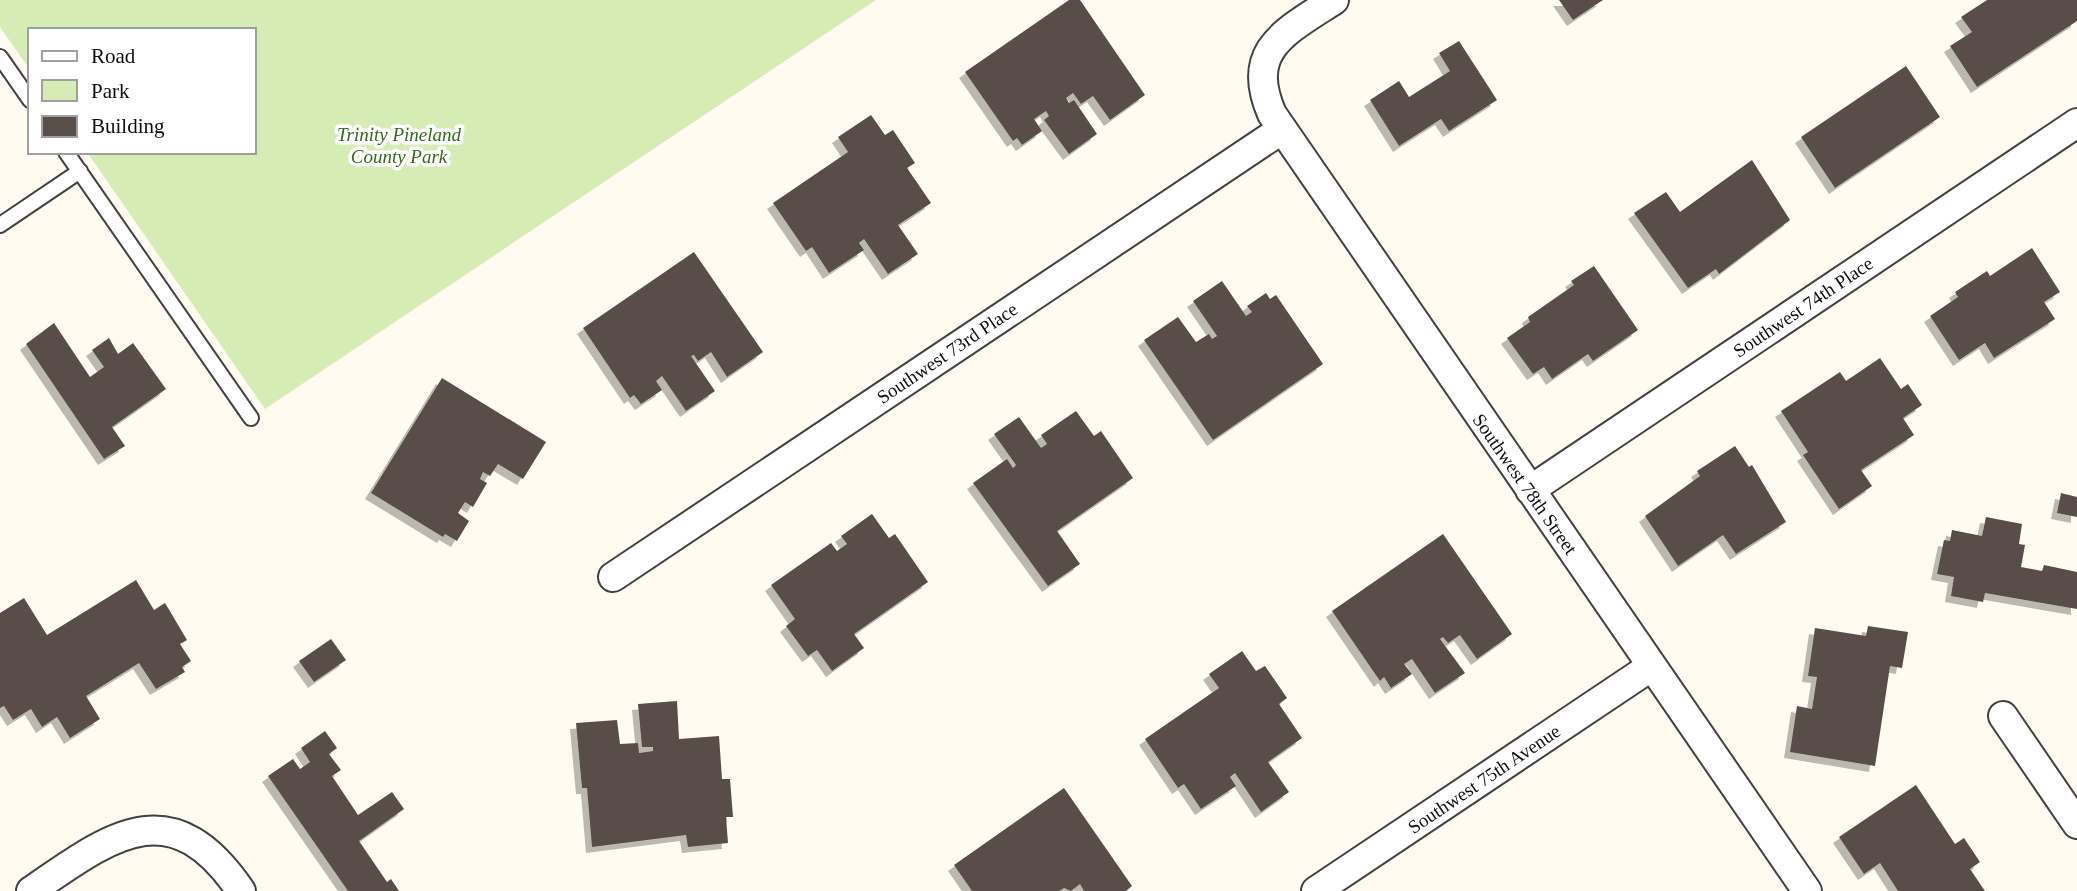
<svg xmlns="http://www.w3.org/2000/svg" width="2077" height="891" viewBox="0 0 2077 891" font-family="Georgia,serif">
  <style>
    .green { fill: #d5edb5 }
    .building { fill: #584e4a; filter: url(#shadow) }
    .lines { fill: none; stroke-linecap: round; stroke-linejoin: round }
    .lane-casing { stroke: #414141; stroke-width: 18 }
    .street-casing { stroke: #414141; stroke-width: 32 }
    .lane { stroke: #fff; stroke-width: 14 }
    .street { stroke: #fff; stroke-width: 28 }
    .labels { text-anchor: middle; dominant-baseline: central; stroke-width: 7; stroke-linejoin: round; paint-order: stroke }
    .park-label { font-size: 19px; font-style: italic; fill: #2e6c18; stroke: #fff }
    .street-label { font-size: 19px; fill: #0e0e0e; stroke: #fff }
  </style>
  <defs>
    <filter id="shadow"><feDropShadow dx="-6" dy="6" stdDeviation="0" flood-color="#0004"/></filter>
  </defs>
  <rect width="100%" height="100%" fill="#fffbf0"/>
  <path class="green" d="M0,0H876L265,409L87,152H254V30H30V70L0,27Z"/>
  <path class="building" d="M1069,0H1080L1145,95L1110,120L1093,96L1081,104L1073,93L1066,98L1069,103L1074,100L1097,134L1069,154L1044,120L1049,116L1046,111L1034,119L1042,131L1022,145L1017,138L1013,141L965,72Z
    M1559,0H1603L1573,20Z
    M1987,0H2077V21L1977,87L1950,46L1972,32L1961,17Z
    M1459,41L1497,100L1449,131L1441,119L1399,146L1370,100L1399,81L1409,97L1450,71L1439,53Z
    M1906,66L1940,117L1835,188L1801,137Z
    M871,115L885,135L893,130L915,163L907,168L931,203L898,225L918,254L888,274L864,239L859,243L864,250L829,273L812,247L806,251L773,203L848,152L838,137Z
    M1752,160L1790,220L1719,274L1716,269L1688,288L1634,213L1666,192L1680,212Z
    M2032,248L2060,292L2044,302L2055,319L1994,358L1985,343L1959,360L1930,316L1958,297L1955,292L1987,271L1990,276Z
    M694,252L763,352L727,377L711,352L698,361L694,355L691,356L715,391L686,411L662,376L656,381L662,390L641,404L634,395L630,398L583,328Z
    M1594,266L1638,330L1593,361L1588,354L1552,379L1544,367L1533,374L1507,338L1530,322L1528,317L1574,285L1571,281Z
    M1222,281L1246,316L1252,312L1247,306L1266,293L1270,299L1276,295L1323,364L1213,440L1144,340L1178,317L1196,342L1209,334L1212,339L1217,336L1193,301Z
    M54,323L90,377L104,367L92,350L109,338L118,354L133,343L166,389L112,427L125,446L104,459L26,344Z
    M1880,358L1901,389L1908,384L1922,405L1903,418L1914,435L1861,470L1872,486L1839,509L1803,455L1808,452L1781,411L1840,372L1846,381Z
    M442,378L546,442L523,479L498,464L490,476L483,472L480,479L487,483L473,507L465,502L458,513L469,521L457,541L445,534L443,537L371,493Z
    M1076,411L1094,436L1101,431L1133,478L1057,531L1080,564L1048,586L973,483L1007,459L1013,468L1016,465L994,434L1019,417L1041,448L1047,444L1041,435Z
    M1735,446L1749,467L1752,465L1786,522L1736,554L1723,535L1678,566L1645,516L1700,476L1697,471Z
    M2061,493L2077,497V517L2057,513Z
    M872,514L889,538L895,534L928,582L854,634L864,648L832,671L817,650L808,656L786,626L795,619L771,585L831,543L837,551L847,544L841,536Z
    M1986,517L2022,524L2019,544L2025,545L2021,567L2042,571L2044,565L2077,572V609L1985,593L1983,602L1951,596L1954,577L1937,574L1944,540L1950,541L1952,530L1982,536Z
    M1443,534L1512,634L1477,659L1460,635L1448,643L1443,637L1440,639L1465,673L1435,693L1412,659L1404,664L1412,674L1391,688L1384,677L1380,681L1332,611Z
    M136,580L154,610L165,603L187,640L180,644L191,661L182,667L185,672L156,689L139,663L86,696L100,719L70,738L57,717L42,727L31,709L13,720L4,706L0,708V613L24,598L47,635Z
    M1868,626L1908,632L1902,668L1890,666L1875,766L1790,752L1797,706L1812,709L1817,677L1808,676L1815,628L1866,636Z
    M331,639L346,660L314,682L299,661Z
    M1242,651L1256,671L1265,666L1287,698L1279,704L1302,738L1268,762L1289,792L1261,812L1235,773L1230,777L1236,786L1201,809L1184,784L1178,788L1145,739L1219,688L1209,674Z
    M677,701L679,739L719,736L722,779H730L733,817H726L728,843L688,847L686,835L592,847L587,788H582L576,723L617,720L620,744L638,743L639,753L653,751V747H642L638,704Z
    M325,731L337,748L329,754L341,770L332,776L358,815L392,792L404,809L359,841L387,882L391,879L399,891H348L268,776L293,759L300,769L310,762L301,748Z
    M1916,785L1955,844L1964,838L1980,862L1970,869L1985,891H1898L1880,863L1864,874L1839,837Z
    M1064,788L1132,886L1126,891H1084L1080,884L1071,891L1064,888L1059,891H972L954,865Z"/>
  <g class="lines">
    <g class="lane-casing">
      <path id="lane" d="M0,57L30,100
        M66,152L251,418
        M0,225L80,171"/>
    </g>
    <g class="street-casing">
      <path id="street" d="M1334,0C1285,32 1244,50 1272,114L1807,891
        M1530,490L2077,123
        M613,577L1281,130
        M2003,716L2077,824
        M31,891C111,836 171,788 241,891
        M1316,891L1652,666"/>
    </g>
    <use href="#lane" class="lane"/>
    <use href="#street" class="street"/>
  </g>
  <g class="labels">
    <g class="park-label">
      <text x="399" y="134">Trinity Pineland<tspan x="399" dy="22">County Park</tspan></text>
    </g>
    <g class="street-label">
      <text transform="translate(1803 307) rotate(-34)">Southwest 74th Place</text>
      <text transform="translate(947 353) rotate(-34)">Southwest 73rd Place</text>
      <text transform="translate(1525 484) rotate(55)">Southwest 78th Street</text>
      <text transform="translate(1484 779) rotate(-34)">Southwest 75th Avenue</text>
    </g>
  </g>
  <rect x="28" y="28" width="228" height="126" fill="#ffffff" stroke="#9f9f9f" stroke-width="2"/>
  <rect x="42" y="51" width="35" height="10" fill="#ffffff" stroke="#9f9f9f" stroke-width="2"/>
  <text x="91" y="63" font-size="21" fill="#0e0e0e">Road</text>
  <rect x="42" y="80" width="35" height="21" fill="#d5edb5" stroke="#9f9f9f" stroke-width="2"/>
  <text x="91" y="98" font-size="21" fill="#0e0e0e">Park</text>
  <rect x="42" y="116" width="35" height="21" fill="#584e4a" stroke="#9f9f9f" stroke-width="2"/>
  <text x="91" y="133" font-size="21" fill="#0e0e0e">Building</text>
</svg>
